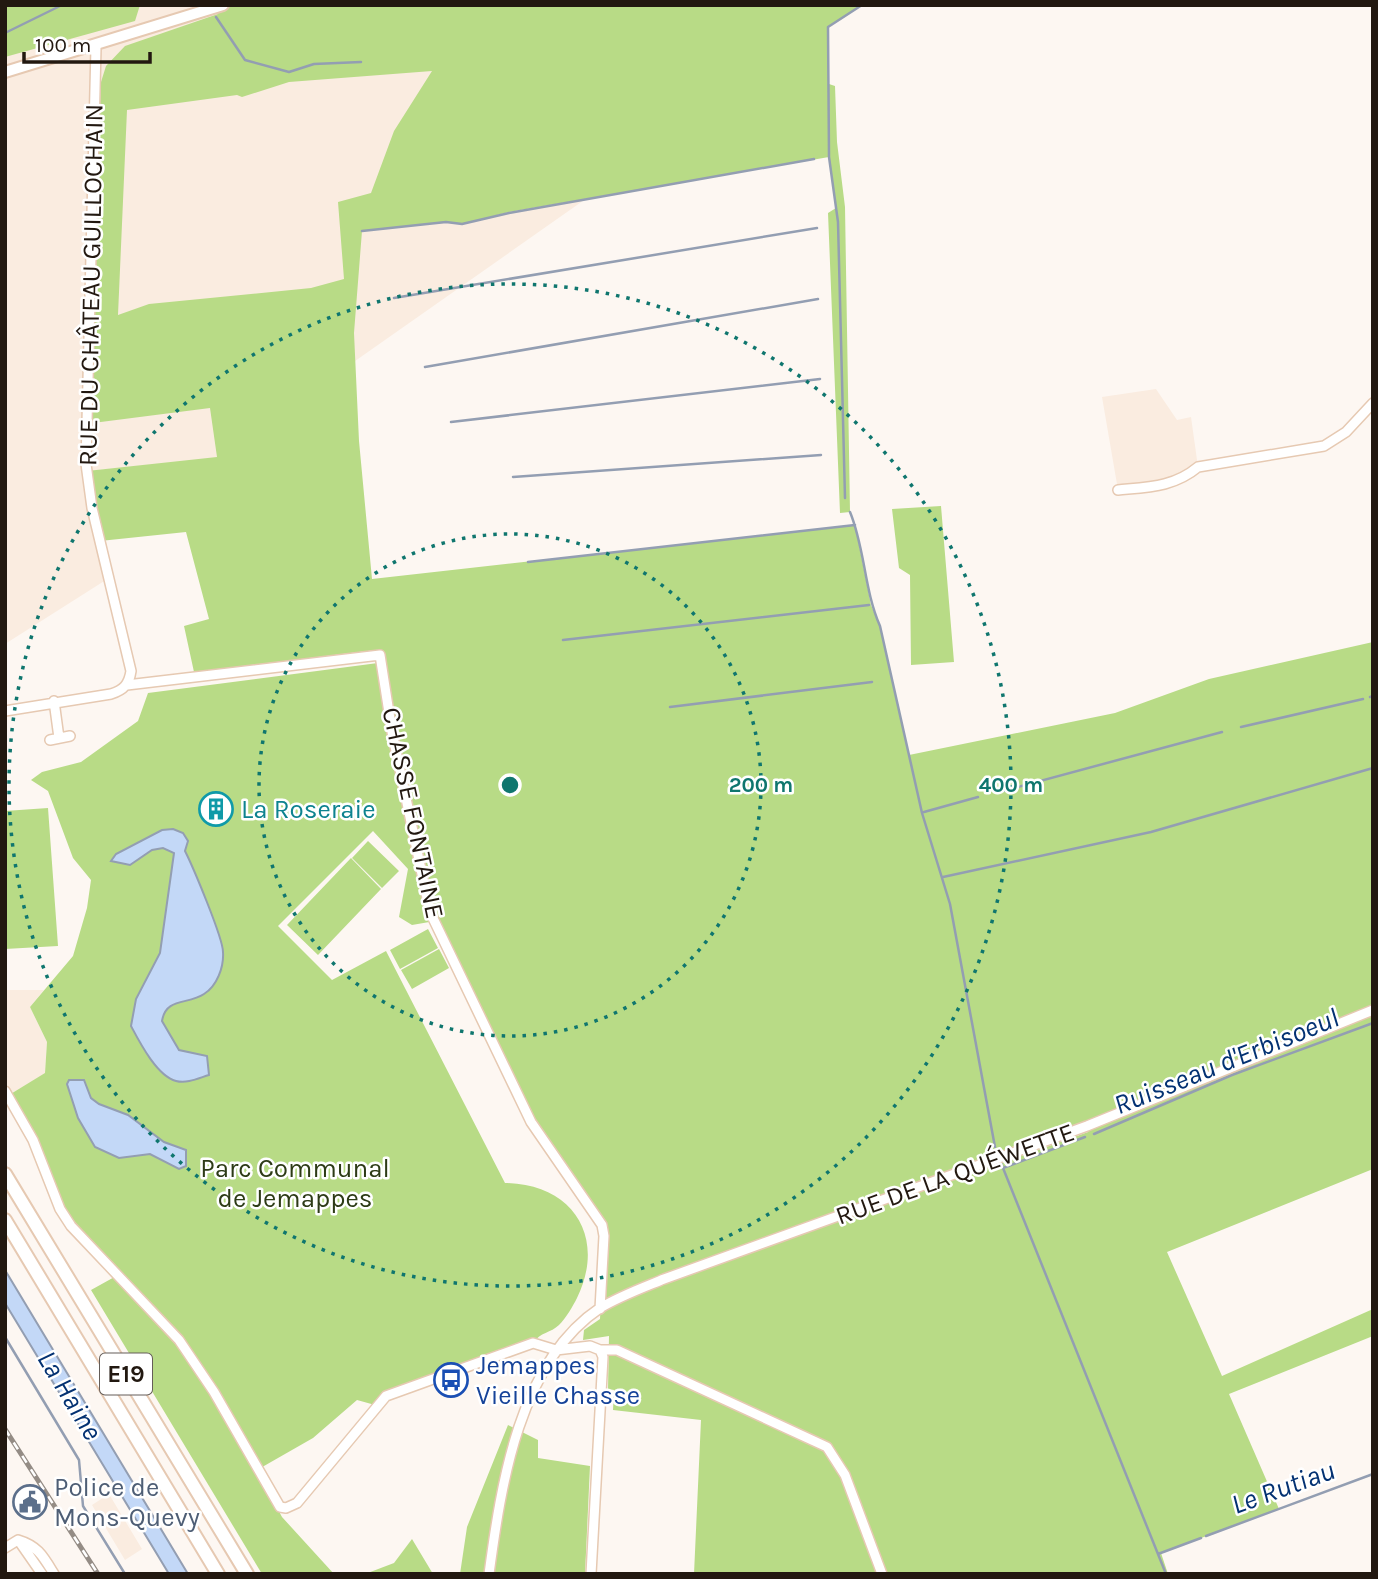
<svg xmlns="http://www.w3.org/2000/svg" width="1378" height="1579" viewBox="0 0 1378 1579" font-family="Karla,sans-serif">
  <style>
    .built { fill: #faece0 }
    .green { fill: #b8db86; fill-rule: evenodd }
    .water { fill: #c3d8f7; stroke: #939eb2; stroke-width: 2 }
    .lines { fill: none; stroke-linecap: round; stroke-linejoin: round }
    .stream { stroke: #939eb2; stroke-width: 2.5 }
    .minor-casing { stroke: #e6c9b2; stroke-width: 12 }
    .major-casing { stroke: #e6c9b2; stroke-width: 14 }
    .highway-casing { stroke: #e6c9b2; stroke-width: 16 }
    .minor { stroke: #fff; stroke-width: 9 }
    .major { stroke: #fff; stroke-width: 10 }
    .highway { stroke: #fff; stroke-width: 12 }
    .rail-casing { stroke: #948c85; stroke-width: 5 }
    .rail { stroke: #fff; stroke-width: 2.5; stroke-dasharray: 8; stroke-linecap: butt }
    .ring { fill: none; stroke: #0f766e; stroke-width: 3.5; stroke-dasharray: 3.5 7 }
    .labels { text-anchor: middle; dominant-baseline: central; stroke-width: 5; stroke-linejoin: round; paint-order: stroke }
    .shield { fill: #fff; stroke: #645d58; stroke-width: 2 }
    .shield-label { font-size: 24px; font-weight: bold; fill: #221810 }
    .street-label { font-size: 26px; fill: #221810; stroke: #fff }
    .culture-label { font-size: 26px; fill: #0d838f; stroke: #fff; text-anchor: start }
    .park-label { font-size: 26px; fill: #2d3b16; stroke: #fff }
    .transit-label { font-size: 26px; fill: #164399; stroke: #fff; text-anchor: start }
    .service-label { font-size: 26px; fill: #4e5e75; stroke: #fff; text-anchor: start }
    .water-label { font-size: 28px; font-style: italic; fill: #033172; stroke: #fff }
    .centre { fill: #0f766e; stroke: #fff; stroke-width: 3.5 }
    .ring-label { font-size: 21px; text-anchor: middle; font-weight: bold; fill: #0f766e; stroke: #fff; stroke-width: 5; stroke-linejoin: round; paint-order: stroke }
  </style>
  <rect width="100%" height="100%" fill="#fdf7f2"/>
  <path class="built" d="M5,5H862L217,458L98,470L100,541L109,578L5,644Z
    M1156,389L1177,420L1191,417L1198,467L1185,478L1118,490L1102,397Z
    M5,990H44L30,1007L47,1042L45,1074L12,1093L5,1081Z
    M109,1494L142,1549L125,1560L92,1505Z"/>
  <path class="green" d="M5,5H140L135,21L5,57Z
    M223,5H862L828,27L829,84L835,86L837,142L845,207L850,512L840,513L828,213L836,208L829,157L509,212L462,224L446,222L362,231L354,333L359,441L372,579L855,525L871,605L880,626L909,755L1115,713L1209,679L1373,642V1169L1167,1252L1222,1376L1373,1309V1336L1229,1394L1279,1509L1161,1553L1168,1574H694L701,1420L613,1410L614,1390L608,1389L609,1336L583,1340L584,1330L600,1319L604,1236L546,1144L435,921L412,925L399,917L408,869L373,831L278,926L332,980L386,951L505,1183C572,1184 607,1236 577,1298C573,1306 566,1318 559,1325C551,1333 540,1332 533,1343L395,1391L375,1405L357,1400L313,1438L257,1470L282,1517L334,1574H262L91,1290L118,1275L182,1339L72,1225L9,1095L45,1073L47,1042L30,1007L73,956L87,908L91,880L73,858L48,791L31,780L42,772L81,762L138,721L148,693L378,663L376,650L194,672L184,626L209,619L186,532L100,541L87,471L217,457L210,408L93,423V279L101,82L106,66L125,46L218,14L217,8ZM432,71L394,131L371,193L338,202L344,279L311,288L149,304L118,315L127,110L237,95L242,97L289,82ZM1087,1126L1088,1132L1001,1163L999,1158Z
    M941,506L954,662L911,665L910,575L899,568L892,509Z
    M48,808L58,946L5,949V811Z
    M368,841L399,871L382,888L352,858Z
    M351,858L381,889L318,955L287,925Z
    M428,929L438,948L400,969L390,950Z
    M439,949L449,968L412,989L401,970Z
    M508,1425L538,1440V1458L590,1466L585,1574H460L467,1527Z
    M412,1539L433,1574H365L394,1563Z"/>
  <path class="water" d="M173,829L183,833L188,841L185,851C193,867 223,938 223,952C224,967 217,986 204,994C188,1005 166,997 162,1021L179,1050L207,1056L209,1075C199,1078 187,1084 176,1081C157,1076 140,1043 131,1026L136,999L160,953L174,853L163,848L152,850L130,865L111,861L116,854L162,830Z
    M69,1080H84L91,1098L99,1104L128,1115L164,1142L186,1150V1166L179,1169L150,1154L119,1158L95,1147L78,1118L67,1084Z
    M5,1270L188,1574H169L5,1303Z"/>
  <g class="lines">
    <path class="stream" d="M216,17L245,60L289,72L314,64L361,62
      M5,33L62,5
      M362,231L446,222L462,224L509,213L814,159
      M394,298L817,228
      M425,367L818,299
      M451,422L820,379
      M513,477L821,455
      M845,498L838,222L829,157L828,27L862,5
      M850,512C865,548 864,590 880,626L922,813L950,904L995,1147
      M528,562L855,525
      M563,640L869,605
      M1370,697L1373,696
      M670,707L872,682
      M1241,727L1363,699
      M999,792L1222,732
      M924,812L978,797
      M943,877L1151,832L1373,768
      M1094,1134L1232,1075L1373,1023
      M1001,1163L1166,1574
      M1003,1168L1085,1137
      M5,1337L79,1460L83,1506L125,1574
      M1206,1536L1373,1474
      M1158,1554L1201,1538"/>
    <g class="minor-casing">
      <path id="minor" d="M1118,490C1149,487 1174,487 1198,467L1324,446L1346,432L1373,403
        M127,685L380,655L392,732L430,912L531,1122L602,1225L604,1236L600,1309
        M54,701L59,738
        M5,711L111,694C124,690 129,684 131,671L92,508L86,464L96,47
        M50,740L70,736
        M5,1091L33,1140L60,1209L71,1226L179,1340L214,1392L280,1507L286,1508L297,1503L386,1396L533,1343L556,1350
        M556,1350L590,1346L600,1350L603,1357L591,1574
        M600,1350H617L827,1447L845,1475L882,1574
        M19,1541L42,1574
        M5,1548L18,1540C38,1546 43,1556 54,1574
        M489,1574C501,1485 519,1362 600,1308C620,1296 642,1288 664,1279L1087,1126L1373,1010"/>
    </g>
    <g class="major-casing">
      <path id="major" d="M5,72L223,5"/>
    </g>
    <g class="highway-casing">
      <path id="highway" d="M5,1174L247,1574
        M5,1220L218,1574"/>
    </g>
    <use href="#minor" class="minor"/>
    <use href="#major" class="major"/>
    <use href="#highway" class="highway"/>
    <g class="rail-casing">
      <path id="rail" d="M5,1429L98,1574"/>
    </g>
    <use href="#rail" class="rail"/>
  </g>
  <g class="ring">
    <circle cx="510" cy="785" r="251"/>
    <circle cx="510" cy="785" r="501"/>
  </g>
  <defs>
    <g id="building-ring" transform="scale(1.75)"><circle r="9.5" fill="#fff" stroke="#0f9aa8" stroke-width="1.5"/><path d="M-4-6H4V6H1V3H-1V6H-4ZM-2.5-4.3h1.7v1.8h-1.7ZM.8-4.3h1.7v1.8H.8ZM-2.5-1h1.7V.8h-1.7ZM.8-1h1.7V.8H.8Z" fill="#0f9aa8"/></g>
    <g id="bus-ring" transform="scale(1.75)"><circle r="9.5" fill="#fff" stroke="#1a4fb4" stroke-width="1.5"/><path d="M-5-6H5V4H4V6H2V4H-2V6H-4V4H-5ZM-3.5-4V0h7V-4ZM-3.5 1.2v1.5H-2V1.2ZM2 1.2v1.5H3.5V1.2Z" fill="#1a4fb4"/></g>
    <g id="civic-ring" transform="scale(1.75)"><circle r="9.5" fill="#fff" stroke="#5c6f8a" stroke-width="1.5"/><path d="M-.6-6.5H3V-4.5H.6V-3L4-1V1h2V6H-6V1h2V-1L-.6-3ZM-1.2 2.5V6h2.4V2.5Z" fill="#5c6f8a"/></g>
  </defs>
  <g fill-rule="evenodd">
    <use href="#building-ring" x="216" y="809"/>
    <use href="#bus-ring" x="451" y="1380"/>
    <use href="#civic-ring" x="30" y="1502"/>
  </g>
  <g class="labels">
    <rect class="shield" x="100" y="1353.5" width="52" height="41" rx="5"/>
    <g class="shield-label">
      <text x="126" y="1374">E19</text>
    </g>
    <g class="street-label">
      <text transform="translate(91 285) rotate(-89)">RUE DU CHÂTEAU GUILLOCHAIN</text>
      <text transform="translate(413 813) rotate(78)">CHASSE FONTAINE</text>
      <text transform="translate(955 1174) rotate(-20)">RUE DE LA QUÉWETTE</text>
    </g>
    <g class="culture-label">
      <text x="241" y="809">La Roseraie</text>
    </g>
    <g class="park-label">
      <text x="295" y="1168">Parc Communal<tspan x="295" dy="30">de Jemappes</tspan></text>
    </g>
    <g class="transit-label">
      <text x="476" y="1365">Jemappes<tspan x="476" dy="30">Vieille Chasse</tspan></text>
    </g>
    <g class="service-label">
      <text x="54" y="1487">Police de<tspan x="54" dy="30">Mons-Quevy</tspan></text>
    </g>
    <g class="water-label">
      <text transform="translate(1226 1061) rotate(-22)">Ruisseau d'Erbisoeul</text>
      <text transform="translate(70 1395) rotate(59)">La Haine</text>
      <text transform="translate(1283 1487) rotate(-20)">Le Rutiau</text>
    </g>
  </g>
  <circle cx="510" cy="785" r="10" class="centre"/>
  <g class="ring-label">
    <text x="761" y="792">200 m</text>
    <text x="1011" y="792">400 m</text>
  </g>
  <rect width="1378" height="1579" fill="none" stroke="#221810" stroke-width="14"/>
  <path d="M24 52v10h126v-10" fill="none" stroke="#221810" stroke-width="3.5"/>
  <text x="35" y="52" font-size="21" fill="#221810" stroke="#ffffff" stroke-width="5" paint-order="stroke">100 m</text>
</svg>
